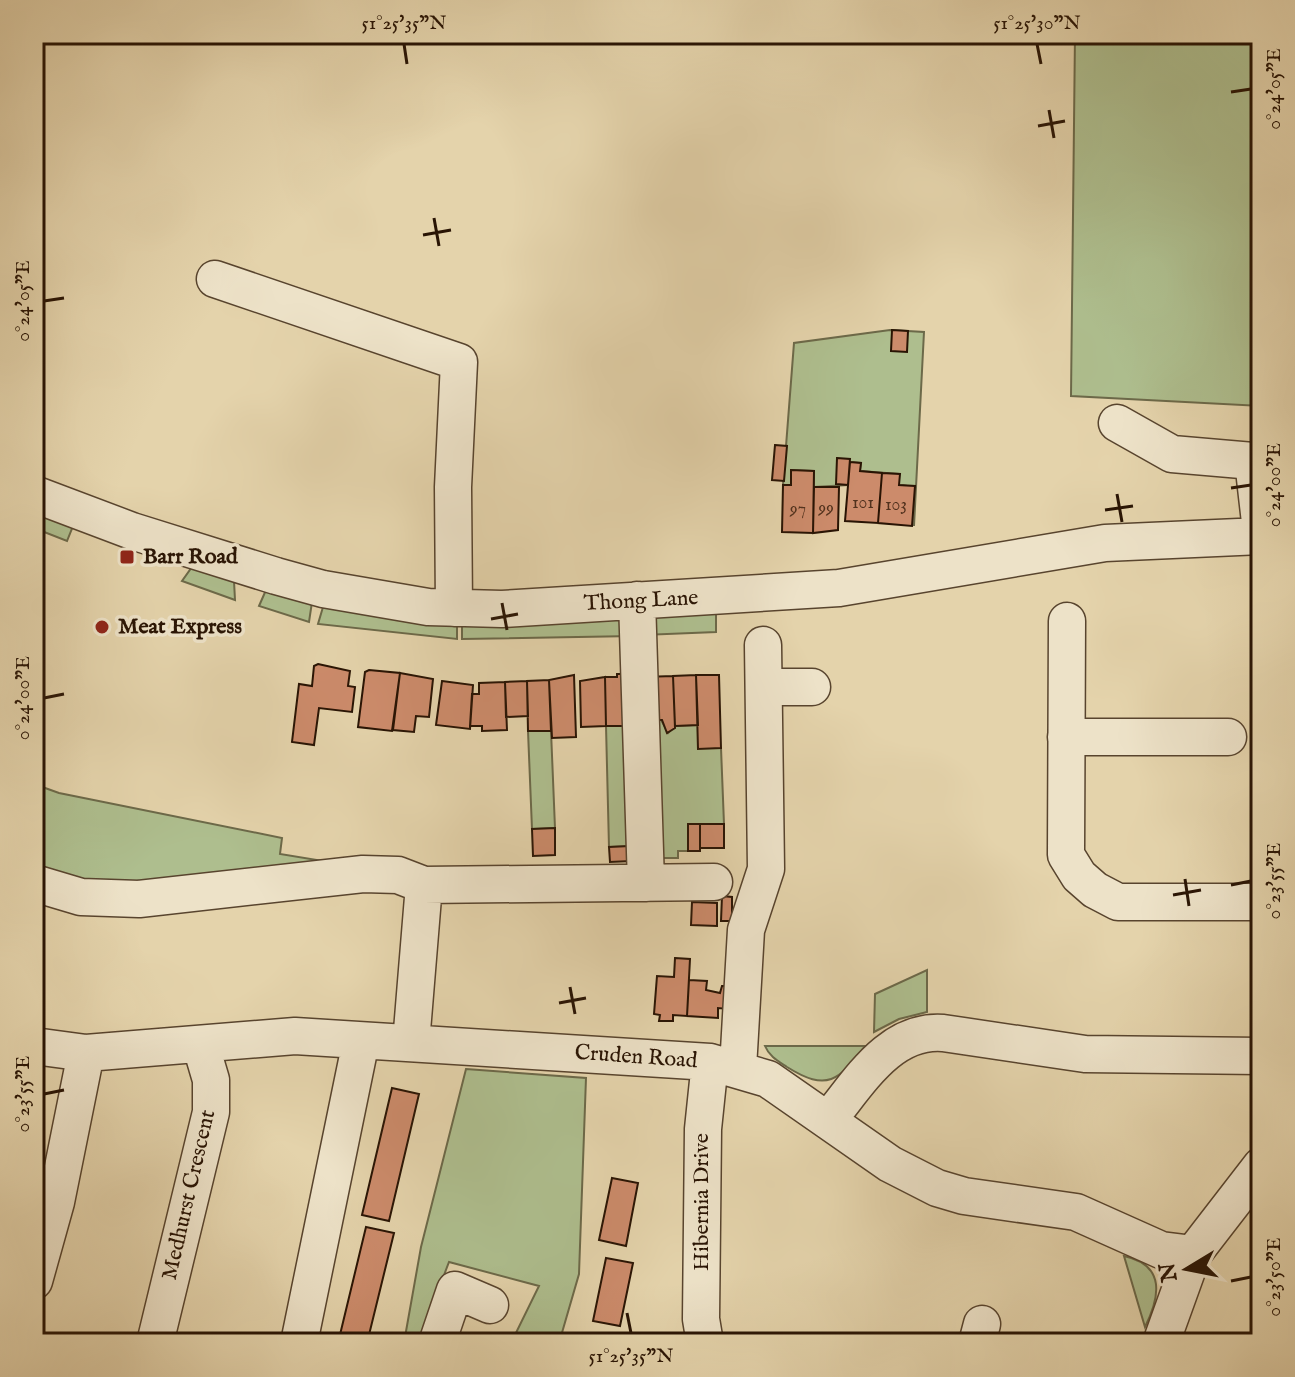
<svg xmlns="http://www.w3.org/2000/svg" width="1295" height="1377" viewBox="0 0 1295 1377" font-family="'IM FELL English',serif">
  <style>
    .green { fill: #aebe8e; stroke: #6c6949; stroke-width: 2 }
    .building { fill: #cc8b6b; stroke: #291404; stroke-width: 2 }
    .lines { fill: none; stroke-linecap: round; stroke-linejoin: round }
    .minor-casing { stroke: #58442e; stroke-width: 39 }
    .minor { stroke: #ede2c8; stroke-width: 36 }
    .ticks { fill: none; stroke: #291404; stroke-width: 3 }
    .poi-dot { fill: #8f2418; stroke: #ede2c8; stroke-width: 3 }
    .labels { text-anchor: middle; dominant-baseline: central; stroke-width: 7; stroke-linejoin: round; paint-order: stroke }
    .number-label { font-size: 18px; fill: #52321e }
    .poi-label { font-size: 22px; font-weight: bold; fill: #291404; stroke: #ede2c8; text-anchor: start }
    .street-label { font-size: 22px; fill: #291404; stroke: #ede2c8 }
    .neatline { fill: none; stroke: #291404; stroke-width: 3 }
    .ticks-label { font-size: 20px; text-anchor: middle; fill: #291404 }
  </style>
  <rect width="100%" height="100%" fill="#e4d3ab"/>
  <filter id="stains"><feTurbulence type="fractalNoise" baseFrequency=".0025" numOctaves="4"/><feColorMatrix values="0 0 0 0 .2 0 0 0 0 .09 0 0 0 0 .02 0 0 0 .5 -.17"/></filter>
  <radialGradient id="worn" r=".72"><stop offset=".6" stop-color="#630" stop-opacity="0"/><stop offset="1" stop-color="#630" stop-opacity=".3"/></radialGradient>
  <path class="green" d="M1075,34H1261V406L1071,396Z
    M890,330L924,332L914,526L915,487L899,485V474L860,471L861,463L850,462L848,485L814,487V471L792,470L791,485H783L794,343Z
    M34,510L73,526L67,541L34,528Z
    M192,567L234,581L235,600L182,581Z
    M266,590L312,602L309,622L259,606Z
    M323,607L457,622V639L318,624Z
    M716,611V632L643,635L647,617Z
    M628,616L633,636L462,639V622Z
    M648,695L668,733L675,726L698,725V748H721L724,824H688V851H678V858H661Z
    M631,725L630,846L609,847L606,726Z
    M528,731H551L555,828L532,829Z
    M34,784L59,793L282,838L280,854L341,864L102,891L34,875Z
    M927,970V1012L899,1019L874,1032L875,994Z
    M765,1046H865C839,1081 827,1092 787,1067C778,1061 769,1056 765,1046Z
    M466,1069L586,1078L579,1274L559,1343H511L539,1286L449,1262L418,1343H407L405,1337L421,1247Z
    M1124,1256C1166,1265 1160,1297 1145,1327Z"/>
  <path class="building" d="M892,330L908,331L907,352L891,351Z
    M775,445L787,446L784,481L772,480Z
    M837,458L850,459L848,485L836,484Z
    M850,462L861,463L860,471L882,473L878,523L845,521Z
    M791,470L814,471L813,533L782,532L783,485H791Z
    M882,473L900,474L899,485L915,486L912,526L878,523Z
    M814,487H839L838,530L813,533Z
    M318,664L350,671L348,686L355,687L352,712L319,708L314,745L292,742L299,684L312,686L314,666Z
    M369,670L400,673L392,731L358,727L365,672Z
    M400,673L433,679L429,717L416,716L414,732L393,730Z
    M617,674H627L631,726H606L605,677H617Z
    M574,675L576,737L552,738L549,680Z
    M696,675L698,725L675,726L673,676Z
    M696,675H719L721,748L698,749Z
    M673,676L675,728L667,733L662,720H648L643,677Z
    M605,677L606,726L581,727L580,681Z
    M549,680L551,731H528L527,681Z
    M442,681L473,685L470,729L436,725Z
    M527,681L528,716L506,717L505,682Z
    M505,682L507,730L482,731V726H470L472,694H479V683Z
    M688,824H700V851H688Z
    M700,824H724V848H700Z
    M555,828V855L533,856L532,829Z
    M630,846L631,861L610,862L609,847Z
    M722,896L732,897V921H721Z
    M692,902L717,903V926L691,925Z
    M675,958L690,959L687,1016L673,1015V1021H659L660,1015L654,1014L657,976L674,977Z
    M689,980L707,981L706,990L720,993L722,986H729L728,1009L718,1008V1018L687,1016Z
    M392,1088L419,1094L389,1221L362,1215Z
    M612,1178L638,1183L626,1246L599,1240Z
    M366,1227L394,1233L367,1343H338Z
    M606,1258L633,1263L620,1326L593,1321Z"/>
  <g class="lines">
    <g class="minor-casing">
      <path id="minor" d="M215,279L459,362L453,487L454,608
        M1117,423L1172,454L1253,461L1261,531
        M34,494L132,531L276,576L323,589L428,607L502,609L839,588L1105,543L1261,536
        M637,600L646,883
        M1067,621L1066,855L1079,876L1095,890L1118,902H1261
        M764,687H812
        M1066,737H1228
        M34,883L81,897L139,899L363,874L398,875L424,885L411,1043
        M424,885L714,882
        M34,1046L86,1053L295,1036L710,1062L768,1079L890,1164L937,1188L964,1196L1076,1212L1161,1250L1193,1254
        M738,1068L746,930L766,869L763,645
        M828,1120C859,1083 889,1029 943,1033L1085,1054L1261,1056
        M34,1281L56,1202L86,1053
        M155,1343L211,1112V1080L201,1046
        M299,1343L361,1041
        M437,1343L455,1290L490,1305
        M705,1343L701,1319L703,1129L710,1062
        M977,1343L982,1324
        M1161,1343L1193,1254L1261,1166"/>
    </g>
    <use href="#minor" class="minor"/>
  </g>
  <path class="ticks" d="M404,44L407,64M1037,44L1041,64M1231,92L1251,89M1049,110L1054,138M1038,126L1065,121M434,218L439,246M423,235L451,230M44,301L64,298M1231,488L1251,485M1117,494L1122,522M1105,510L1133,506M502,603L507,630M491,619L518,614M44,698L64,694M1185,879L1189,906M1231,885L1251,881M1173,895L1201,890M570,987L575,1014M559,1003L586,998M44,1094L64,1090M1231,1281L1251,1277M627,1313L631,1333"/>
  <g class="poi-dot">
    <rect x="119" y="549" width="16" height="16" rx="4"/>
    <circle cx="102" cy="627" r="8"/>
  </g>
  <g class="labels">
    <g class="number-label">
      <text x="863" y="503">101</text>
      <text x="896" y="505">103</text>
      <text x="826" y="508">99</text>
      <text x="798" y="509">97</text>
    </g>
    <g class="poi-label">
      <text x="143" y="557">Barr Road</text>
      <text x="118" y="627">Meat Express</text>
    </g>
    <g class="street-label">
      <text transform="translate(641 601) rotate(-3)">Thong Lane</text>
      <text transform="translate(636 1057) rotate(4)">Cruden Road</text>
      <text transform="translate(189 1195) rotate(-77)">Medhurst Crescent</text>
      <text transform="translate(702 1202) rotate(-90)">Hibernia Drive</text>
    </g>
  </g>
  <rect width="1295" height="1377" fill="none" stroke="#e4d3ab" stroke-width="88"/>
  <g transform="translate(1187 1269) rotate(260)" stroke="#ede2c8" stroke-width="6" paint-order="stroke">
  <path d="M0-6L14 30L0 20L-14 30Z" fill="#291404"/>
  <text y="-12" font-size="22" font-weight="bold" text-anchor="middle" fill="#291404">N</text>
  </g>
  <rect x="44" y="44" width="1207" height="1289" class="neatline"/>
  <g class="ticks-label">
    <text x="404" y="29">51°25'35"N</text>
    <text x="1037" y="29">51°25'30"N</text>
    <text transform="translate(1273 89) rotate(-90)" y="7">0°24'05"E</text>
    <text transform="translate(22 301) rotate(-90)" y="7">0°24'05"E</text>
    <text transform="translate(1273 485) rotate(-90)" y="7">0°24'00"E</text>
    <text transform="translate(22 698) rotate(-90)" y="7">0°24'00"E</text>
    <text transform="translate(1273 881) rotate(-90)" y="7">0°23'55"E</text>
    <text transform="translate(22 1094) rotate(-90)" y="7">0°23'55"E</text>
    <text transform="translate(1273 1277) rotate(-90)" y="7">0°23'50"E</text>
    <text x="631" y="1362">51°25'35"N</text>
  </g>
  <rect width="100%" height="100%" filter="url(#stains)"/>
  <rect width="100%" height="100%" fill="url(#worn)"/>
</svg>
